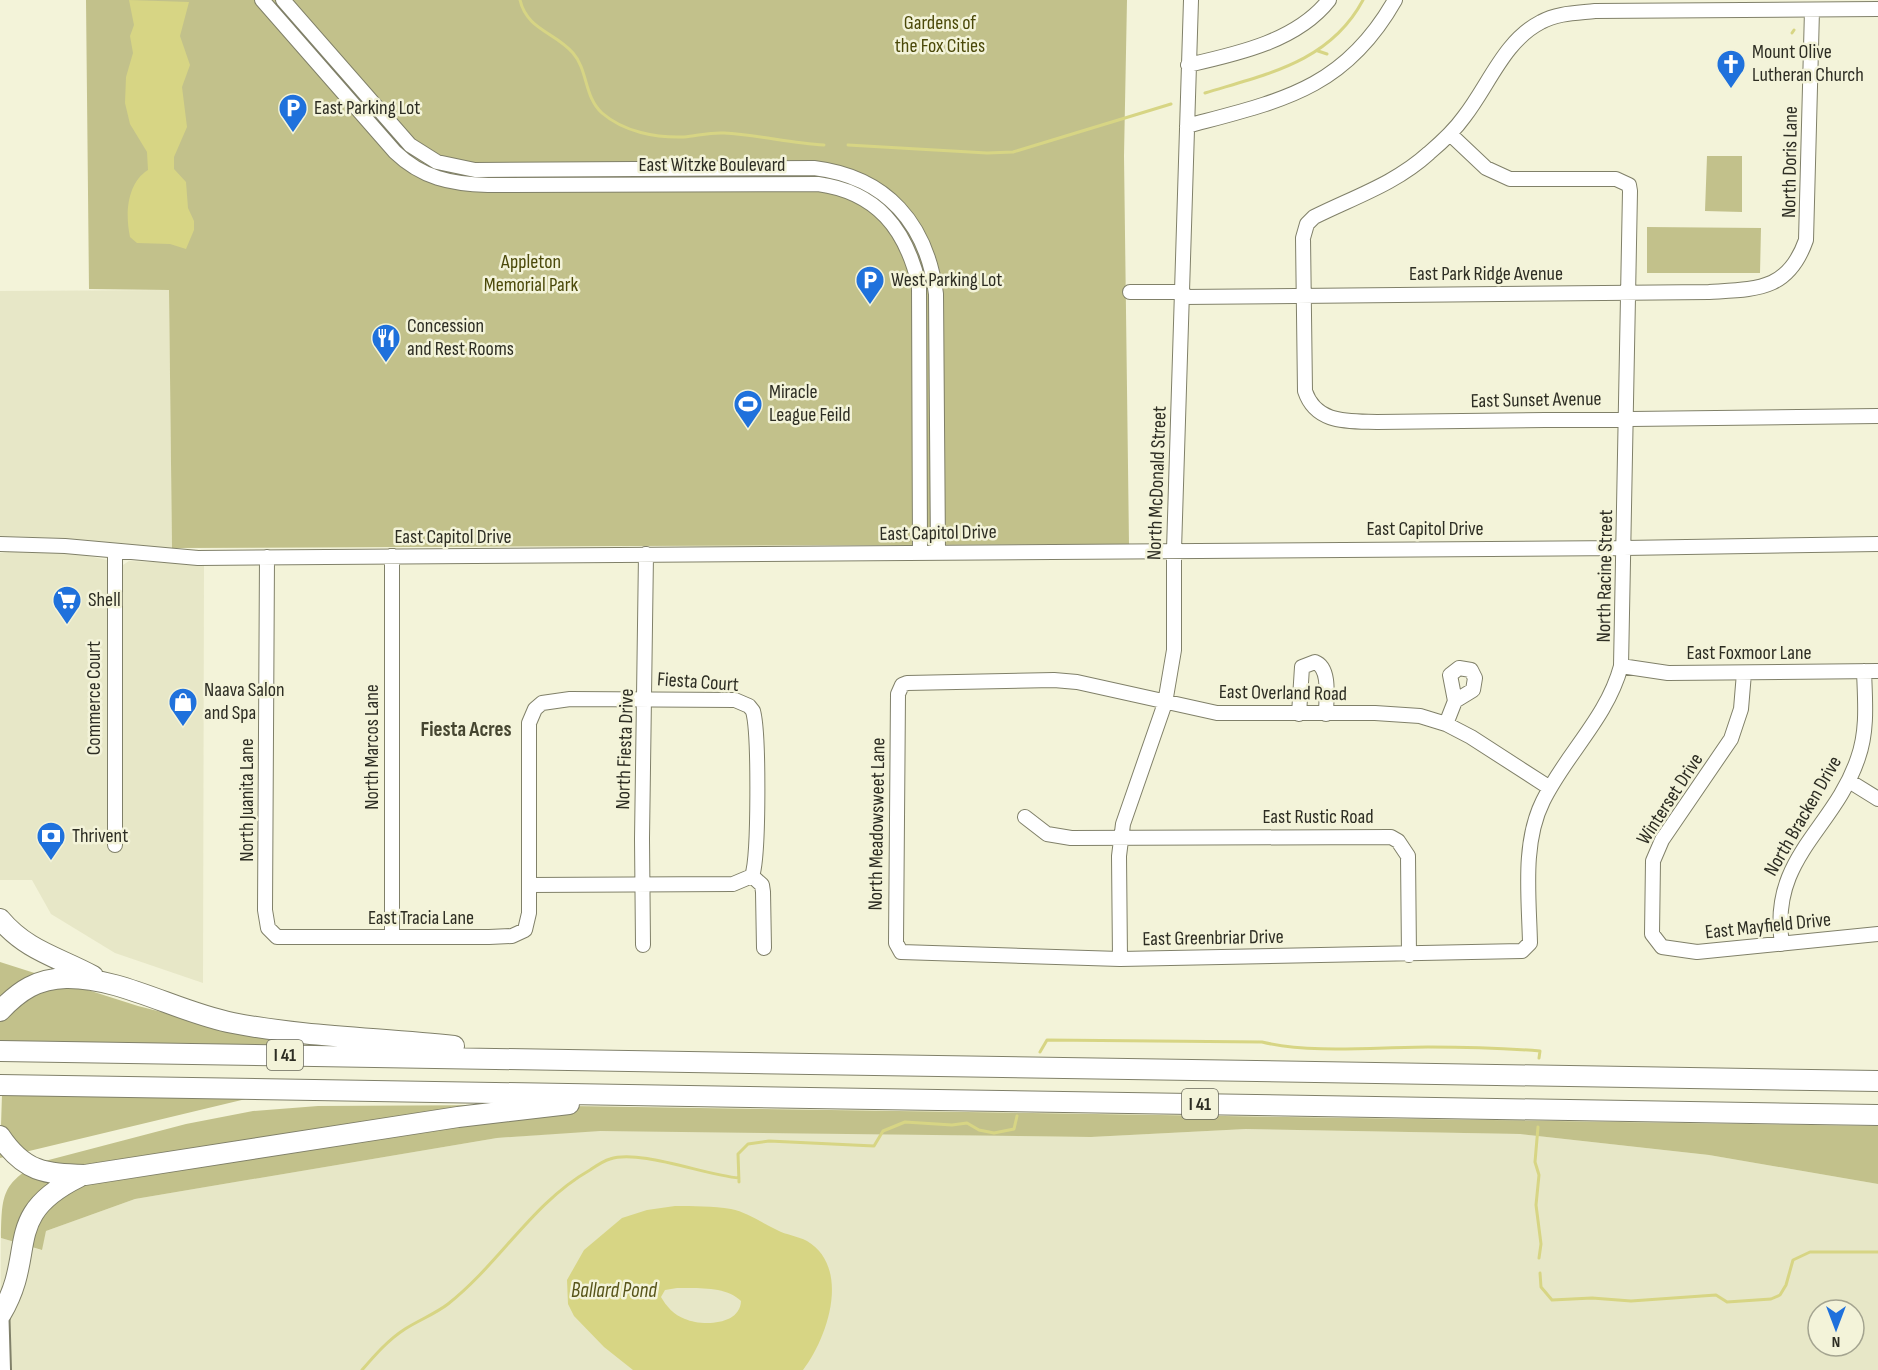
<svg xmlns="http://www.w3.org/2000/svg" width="1878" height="1370" viewBox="0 0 1878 1370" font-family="'Sofia Sans Condensed',sans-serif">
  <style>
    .built { fill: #e7e7c7; fill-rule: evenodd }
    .green { fill: #c2c18b }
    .water { fill: #d7d584; fill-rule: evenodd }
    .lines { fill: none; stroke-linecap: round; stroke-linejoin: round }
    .stream { stroke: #d7d584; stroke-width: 3 }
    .minor-casing { stroke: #808069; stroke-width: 16 }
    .major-casing { stroke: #808069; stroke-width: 20 }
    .highway-casing { stroke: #808069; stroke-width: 22 }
    .minor { stroke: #fff; stroke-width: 14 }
    .major { stroke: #fff; stroke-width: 16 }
    .highway { stroke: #fff; stroke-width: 20 }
    .labels { text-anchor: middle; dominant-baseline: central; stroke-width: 5; stroke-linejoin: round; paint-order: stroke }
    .shield { fill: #f3f3d9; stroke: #68685a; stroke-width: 1.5 }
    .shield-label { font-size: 18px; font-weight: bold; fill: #2d2d23 }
    .park-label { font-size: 20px; fill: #4b4909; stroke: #f3f3d9 }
    .poi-label { font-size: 20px; fill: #2d2d23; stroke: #f3f3d9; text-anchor: start }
    .street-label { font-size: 20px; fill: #2d2d23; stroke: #f3f3d9 }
    .neighbourhood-label { font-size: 21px; font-weight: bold; fill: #454530; stroke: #f3f3d9 }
    .water-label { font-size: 21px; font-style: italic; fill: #575419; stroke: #f3f3d9 }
  </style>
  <rect width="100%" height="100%" fill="#f3f3d9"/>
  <path class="built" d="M169,290L172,548L60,538L0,536V291Z
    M16,551L75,553L107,560L108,714L123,565L129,561L204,564L203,983L115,953L51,914L32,880H0V553Z
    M1246,1129L1520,1134L1709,1155L1878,1184V1370H0L1,1238L41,1250L46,1231L135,1199L497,1138L600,1130L1091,1137ZM1818,1310H1854V1346H1818Z"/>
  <path class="green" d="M86,0H1127L1124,156L1129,544L172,548L169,290L89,289Z
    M1707,156H1742V212L1705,211Z
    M1647,227L1761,228L1760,273H1647Z
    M0,962L138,1006L291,1045L0,1041Z
    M2,1094L250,1098L0,1158Z
    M503,1105L1878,1126V1184L1709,1155L1520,1134L1246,1129L1091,1137L600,1131L497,1138L135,1199L46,1231L42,1250L1,1238C2,1196 1,1183 41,1162L186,1124L253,1111L318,1106Z"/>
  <path class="water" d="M129,0L189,2L180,36L190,65L182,87L187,127L174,157V169L186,182L188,208L194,221V230L186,249L170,244L137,243L130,237C125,214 127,183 148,170L147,152L130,124L125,103L126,77L133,53L130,36L134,25Z
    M675,1206C693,1206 713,1206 731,1209C747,1212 762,1223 777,1230C786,1235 798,1236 807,1241C852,1268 827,1339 803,1370H633L604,1347L574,1316L568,1304L567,1280L584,1250L622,1218L647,1210ZM677,1288C695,1288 727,1286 741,1301C740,1326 701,1326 685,1319C674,1315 666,1306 661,1297L665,1290Z"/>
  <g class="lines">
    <path class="stream" d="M520,0C527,30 555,32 573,53C588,70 584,97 602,113C624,132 656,138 684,137C697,136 710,132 724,133C758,135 790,143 824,145
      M1792,33L1794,30
      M1318,51L1327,54
      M1205,93C1267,74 1330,62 1363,0
      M848,145L987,153L1013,152L1171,104
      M1040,1052L1047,1040L1262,1042C1312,1054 1376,1047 1428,1047C1465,1047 1503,1048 1540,1051L1539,1058
      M1538,1127L1535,1162L1539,1175L1536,1205L1541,1244L1539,1258
      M739,1182L738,1154L748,1144L769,1141L874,1146L883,1131L905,1122L952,1125L967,1123L979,1130L994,1133L1014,1129L1017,1116
      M1540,1273L1541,1287L1552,1300L1592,1298L1631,1301L1716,1295L1727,1302L1771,1299L1780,1295L1786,1285L1793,1260L1810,1252H1878
      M362,1370C375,1355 388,1340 405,1329C419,1320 435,1314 448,1304C500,1263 532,1203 590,1170C596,1166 603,1161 610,1159C639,1149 705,1175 739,1178"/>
    <g class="minor-casing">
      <path id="minor" d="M262,0L395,152C422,178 451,184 488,185L818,184C877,192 906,229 919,285L920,553
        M283,0L410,145L437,162L475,170L814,168C887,177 927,224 936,294L938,553
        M1878,9L1595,11C1577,13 1557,13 1541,22C1504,41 1489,85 1464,117C1454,131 1442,142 1429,153C1395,184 1354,197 1314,217L1307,224L1303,238L1305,391C1316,424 1348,421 1377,422L1878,416
        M1188,65C1237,54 1297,41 1329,0
        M1187,126C1280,101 1344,90 1395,0
        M1450,134L1486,168L1510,179H1616L1629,185L1630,191L1621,666C1607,718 1566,754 1543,801C1522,843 1529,897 1530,943L1522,951L1120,959L901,952L896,943L898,694L902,685L907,683L1054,680L1077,682L1217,713H1375L1420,716L1446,724L1471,737L1550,788
        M1130,292H1183
        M1182,297L1709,292C1757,289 1788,291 1806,240L1812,10
        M0,544L65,546L198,558L1624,548L1878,544
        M267,557L265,910L268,928L277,937H489L512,936L525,930L529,913V723L535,709L542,703L570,699L735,700L749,706L753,711C759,732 759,857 752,876L733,884L529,885
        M1621,666L1668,673L1878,671
        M1744,673L1741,709L1731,739L1662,840L1653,861L1652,934L1662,947L1697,952L1878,934
        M1299,714L1302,667L1315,662C1331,668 1326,699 1326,714
        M1446,724L1455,701L1450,675L1459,668L1471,670L1475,678L1473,690L1455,701
        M1849,781L1878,799
        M1025,817L1047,834L1071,838L1391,837L1398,841L1408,856L1409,955
        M115,845V551
        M752,876L762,885L763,892L764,948
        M392,937V556
        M1782,944C1769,857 1834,830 1858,758C1868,730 1865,700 1864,671
        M643,945L642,839L646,554
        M1120,959L1119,856L1123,824L1165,703L1174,650V550L1191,0"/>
    </g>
    <g class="major-casing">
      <path id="major" d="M0,1302L2,1370"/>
    </g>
    <g class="highway-casing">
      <path id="highway" d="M0,919C27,951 58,957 93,976
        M0,1011C20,990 37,979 66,978C121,977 179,1013 233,1023C305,1037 381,1038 454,1046
        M0,1051L1878,1081
        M0,1085L1878,1115
        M0,1136C24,1172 45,1174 85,1175L458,1117L569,1104
        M1,1314C38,1252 0,1216 79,1177"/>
    </g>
    <use href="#minor" class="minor"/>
    <use href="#major" class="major"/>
    <use href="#highway" class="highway"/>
  </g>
  <defs>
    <g id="church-pin" transform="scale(1.5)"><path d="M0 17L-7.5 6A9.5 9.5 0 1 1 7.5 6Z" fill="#1f71dc" stroke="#f3f3d9"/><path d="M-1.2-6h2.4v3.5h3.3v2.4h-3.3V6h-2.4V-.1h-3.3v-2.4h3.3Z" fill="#fff"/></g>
    <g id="parking-pin" transform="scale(1.5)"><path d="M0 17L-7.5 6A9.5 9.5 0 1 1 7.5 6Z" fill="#1f71dc" stroke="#f3f3d9"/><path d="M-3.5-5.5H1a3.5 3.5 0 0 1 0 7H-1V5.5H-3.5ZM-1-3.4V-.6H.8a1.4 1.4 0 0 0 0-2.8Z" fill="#fff"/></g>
    <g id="restaurant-pin" transform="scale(1.5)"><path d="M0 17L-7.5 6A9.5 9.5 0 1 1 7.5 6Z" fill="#1f71dc" stroke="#f3f3d9"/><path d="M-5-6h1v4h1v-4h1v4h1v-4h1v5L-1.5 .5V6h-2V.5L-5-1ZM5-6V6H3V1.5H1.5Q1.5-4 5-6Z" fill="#fff"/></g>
    <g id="stadium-pin" transform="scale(1.5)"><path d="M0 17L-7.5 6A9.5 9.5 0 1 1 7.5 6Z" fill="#1f71dc" stroke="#f3f3d9"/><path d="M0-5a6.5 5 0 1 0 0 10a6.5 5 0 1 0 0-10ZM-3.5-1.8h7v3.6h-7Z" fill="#fff"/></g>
    <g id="supermarket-pin" transform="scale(1.5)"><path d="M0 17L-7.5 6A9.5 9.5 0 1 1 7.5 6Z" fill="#1f71dc" stroke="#f3f3d9"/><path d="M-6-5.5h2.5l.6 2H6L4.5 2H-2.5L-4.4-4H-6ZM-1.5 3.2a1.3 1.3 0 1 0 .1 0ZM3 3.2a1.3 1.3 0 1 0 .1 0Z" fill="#fff"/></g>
    <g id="shop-pin" transform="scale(1.5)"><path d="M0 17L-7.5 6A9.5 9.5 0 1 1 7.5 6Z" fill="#1f71dc" stroke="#f3f3d9"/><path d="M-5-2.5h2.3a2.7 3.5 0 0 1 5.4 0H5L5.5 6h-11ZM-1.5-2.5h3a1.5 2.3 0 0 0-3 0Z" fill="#fff"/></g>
    <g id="bank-pin" transform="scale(1.5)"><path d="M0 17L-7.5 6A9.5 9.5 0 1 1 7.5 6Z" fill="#1f71dc" stroke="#f3f3d9"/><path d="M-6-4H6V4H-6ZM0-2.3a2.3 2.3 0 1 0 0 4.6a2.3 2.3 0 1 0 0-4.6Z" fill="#fff"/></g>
  </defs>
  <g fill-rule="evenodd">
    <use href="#church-pin" x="1731" y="64"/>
    <use href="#parking-pin" x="293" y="108"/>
    <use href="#parking-pin" x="870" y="280"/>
    <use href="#restaurant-pin" x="386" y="338"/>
    <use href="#stadium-pin" x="748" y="404"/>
    <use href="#supermarket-pin" x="67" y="600"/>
    <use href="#shop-pin" x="183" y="702"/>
    <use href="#bank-pin" x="51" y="836"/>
  </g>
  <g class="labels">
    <g class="shield">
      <rect x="267" y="1040" width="36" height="30" rx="4.5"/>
      <rect x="1182" y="1089" width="36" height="30" rx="4.5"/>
    </g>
    <g class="shield-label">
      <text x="285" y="1055">I 41</text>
      <text x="1200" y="1104">I 41</text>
    </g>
    <g class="park-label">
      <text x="940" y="23">Gardens of<tspan x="940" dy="23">the Fox Cities</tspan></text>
      <text x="531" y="262">Appleton<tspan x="531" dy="23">Memorial Park</tspan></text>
    </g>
    <g class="poi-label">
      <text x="1752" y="52">Mount Olive<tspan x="1752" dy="23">Lutheran Church</tspan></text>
      <text x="314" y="108">East Parking Lot</text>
      <text x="891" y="280">West Parking Lot</text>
      <text x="407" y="326">Concession<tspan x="407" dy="23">and Rest Rooms</tspan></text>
      <text x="769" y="392">Miracle<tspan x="769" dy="23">League Feild</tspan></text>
      <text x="88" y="600">Shell</text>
      <text x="204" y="690">Naava Salon<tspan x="204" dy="23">and Spa</tspan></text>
      <text x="72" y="836">Thrivent</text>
    </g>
    <g class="street-label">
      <text transform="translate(1790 162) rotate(-89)">North Doris Lane</text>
      <text x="712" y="165">East Witzke Boulevard</text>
      <text x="1486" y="274">East Park Ridge Avenue</text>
      <text transform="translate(1536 400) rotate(-1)">East Sunset Avenue</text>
      <text transform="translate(1157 483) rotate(-88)">North McDonald Street</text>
      <text x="1425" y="529">East Capitol Drive</text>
      <text transform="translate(938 533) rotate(-1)">East Capitol Drive</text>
      <text x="453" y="537">East Capitol Drive</text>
      <text transform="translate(1605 576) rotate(-89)">North Racine Street</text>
      <text x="1749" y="653">East Foxmoor Lane</text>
      <text transform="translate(698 682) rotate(4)">Fiesta Court</text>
      <text transform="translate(1283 693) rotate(1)">East Overland Road</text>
      <text transform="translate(94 698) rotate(-90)">Commerce Court</text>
      <text transform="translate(372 747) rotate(-90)">North Marcos Lane</text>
      <text transform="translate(625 749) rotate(-88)">North Fiesta Drive</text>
      <text transform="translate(1670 799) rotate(-57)">Winterset Drive</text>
      <text transform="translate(247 800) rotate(-90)">North Juanita Lane</text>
      <text transform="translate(1803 816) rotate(-60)">North Bracken Drive</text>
      <text x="1318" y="817">East Rustic Road</text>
      <text transform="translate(877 824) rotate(-89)">North Meadowsweet Lane</text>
      <text x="421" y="918">East Tracia Lane</text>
      <text transform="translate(1768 926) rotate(-6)">East Mayfield Drive</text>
      <text transform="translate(1213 938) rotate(-1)">East Greenbriar Drive</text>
    </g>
    <g class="neighbourhood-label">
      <text x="466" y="729">Fiesta Acres</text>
    </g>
    <g class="water-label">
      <text x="614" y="1290">Ballard Pond</text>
    </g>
  </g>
  <g transform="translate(1836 1328) rotate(180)"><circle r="28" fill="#f3f3d9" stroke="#a4a490" stroke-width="1.5"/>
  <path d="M0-4.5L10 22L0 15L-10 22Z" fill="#1f71dc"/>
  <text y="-9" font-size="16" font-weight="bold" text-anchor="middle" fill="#2d2d23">N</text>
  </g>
</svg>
